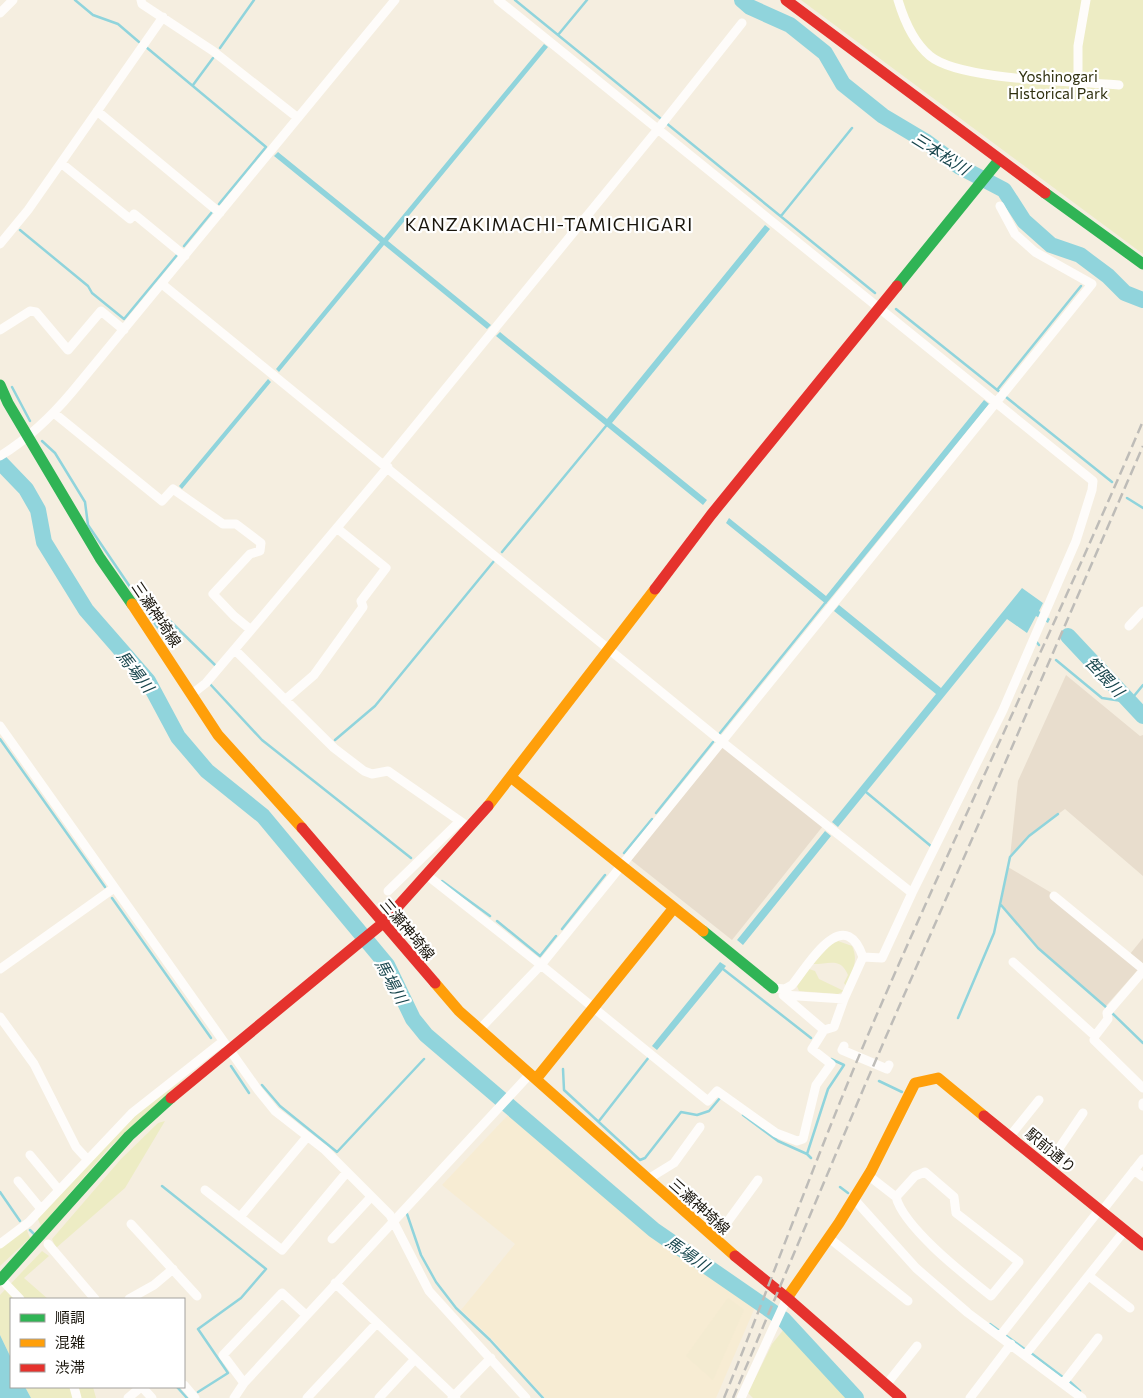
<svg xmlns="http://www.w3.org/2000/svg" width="1143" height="1398" viewBox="0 0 1143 1398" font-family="Commissioner,'Noto Sans JP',sans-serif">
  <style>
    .commercial { fill: #e8ddcd }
    .built { fill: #f7ecd3 }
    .green { fill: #edecc4 }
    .sand { fill: #f4ebd1 }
    .water { fill: #90d4dc }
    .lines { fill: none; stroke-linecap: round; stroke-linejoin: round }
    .stream { stroke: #90d4dc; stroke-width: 2.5 }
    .river { stroke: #90d4dc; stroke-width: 16 }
    .street { stroke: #fefcfa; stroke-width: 9 }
    .fast { stroke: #30b455; stroke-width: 11 }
    .slow { stroke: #ff9f0a; stroke-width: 11 }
    .jam { stroke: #e5322d; stroke-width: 11 }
    .rail { stroke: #bebcb8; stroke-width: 2.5; stroke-dasharray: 10 5; stroke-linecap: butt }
    .labels { text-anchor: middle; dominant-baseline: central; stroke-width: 4.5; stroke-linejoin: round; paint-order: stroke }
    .park-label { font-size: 15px; fill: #2f300f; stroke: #fff }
    .street-label { font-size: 15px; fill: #19150c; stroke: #fff }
    .water-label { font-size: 16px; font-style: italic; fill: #17454c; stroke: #fff }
    .quarter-label { font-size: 18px; letter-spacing: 1px; fill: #19150c; stroke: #fff }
  </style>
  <rect width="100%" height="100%" fill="#f5eee0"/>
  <path class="commercial" d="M1066,675L1140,736L1143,735V876L1065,809L1029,836L1010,857L1018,781Z
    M722,746L823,826L732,940L631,860Z
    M1008,867L1050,892L1130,954L1143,938V964L1105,1007L1038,948L1001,905Z"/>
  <path class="built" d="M508,1115L658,1242L756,1305L716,1398H545L491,1338L461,1310L515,1244L442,1185Z"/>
  <path class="green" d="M801,0H1143V254Z
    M838,941L852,946C859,961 852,972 846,986L844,983L848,975C841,957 829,964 813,964L830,945Z
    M809,969L815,971L819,979L844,991L838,994L799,991L797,986Z
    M188,1076L110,1147L41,1226L37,1217L139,1112Z
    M165,1121L125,1188L56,1248L52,1239L121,1159L158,1123Z
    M26,1228L30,1238L0,1266V1248Z
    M42,1251L49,1256L24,1278L48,1299H11V1358L0,1335V1295Z
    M784,1329L849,1398H753L748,1393L772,1344Z
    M25,1387H93L96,1398H31Z"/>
  <path class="sand" d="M728,1298L744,1310L713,1380L686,1356Z"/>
  <path class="water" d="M544,44L548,47L388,241L491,325L487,329L384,245L279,372L276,369L380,242L274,156L278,152L384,238Z
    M765,225L770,229L612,423L707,500L703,505L496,336L500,332L607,419Z
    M268,379L271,382L182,489L179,486Z
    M984,400L989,404L826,604L726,523L729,518L826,596Z
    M1022,588L1043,603L1039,611L1050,619L1048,623L1036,616L1027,633L1007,619L838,827L832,822L936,694L834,611L839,605L941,688Z
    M825,831L831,836L743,945L737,940Z
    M720,962L726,966L657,1050L652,1046Z
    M0,1335L11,1358V1387H25L31,1398H0Z"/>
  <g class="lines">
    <path class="stream" d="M75,0L93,15L118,24L139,42
      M515,0L875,293
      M558,35L587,0
      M146,47L266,147L219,204
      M220,48L254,0
      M193,85L213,58
      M781,216L852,128
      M20,230L88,286L92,293L124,319L177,255
      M184,246L212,212
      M896,309L1112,482
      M12,387L30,421
      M997,390L1081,286
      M42,441L55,453L85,502L88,525L158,628L170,621L215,665
      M1127,498L1143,508
      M502,552L606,426
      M1035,640L1039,645
      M1056,660L1102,698L1129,702L1143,685
      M210,684L262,740L411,858
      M720,733L825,603
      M0,739L105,887
      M335,740L375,706L494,561
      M866,792L932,847
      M656,813L713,742
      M624,853L652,819
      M442,881L490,916
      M112,898L211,1038
      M1001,905L1038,948L1107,1008
      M497,921L540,956L556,936
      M562,929L605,875
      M723,969L811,1038
      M1111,1012L1143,1043
      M958,1018L994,933L1010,857L1029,836L1058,814
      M231,1066L249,1093
      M563,1069L564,1090L640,1160L645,1158L681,1112L697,1115L709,1111L720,1098
      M879,1081L902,1092
      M262,1085L280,1106L337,1152L424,1059
      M743,1115L778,1141L807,1154L828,1089L844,1065L831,1059
      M599,1121L649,1057
      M807,1154L811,1158
      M162,1186L266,1269L241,1298L198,1329L228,1373L198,1392
      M840,1187L848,1193
      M0,1192L20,1221
      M407,1214L421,1255L436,1282L456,1308L490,1340L543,1398
      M30,1230L36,1236
      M990,1324L1026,1350
      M1031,1353L1064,1378
      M1069,1381L1080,1391
      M177,1387L187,1398"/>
    <path class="river" d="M742,0L750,7L790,25L825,53L843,84L883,116L925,141L960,167L1004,190L1024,221L1051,245L1080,255L1108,276L1125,293L1143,300
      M0,462L26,489L38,510L44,542L86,610L148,681L178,737L207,771L263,816L387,965L413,1019L426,1035L654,1230L783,1319L856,1398
      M1068,636L1143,716"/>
    <path class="street" d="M141,0L142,4L213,51L298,118
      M498,0L1093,481L1092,490L1076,541L1003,710L912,893L882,958L863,957
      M898,0C904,20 913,42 930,56C960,81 1076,81 1119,85
      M0,13L13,0
      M1078,81V46L1086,0
      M97,111L220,213
      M61,163L130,219L134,214L185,256
      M0,244L28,210L163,17
      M162,284L721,741L912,893
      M0,330L30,311L36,312L68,350L101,311L124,330
      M54,413L162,501L173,489L223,524H236L261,543L260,551L250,554L213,594L234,616L251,630L206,683L192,694
      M0,456C28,439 51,417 72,392L395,0
      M384,464L658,129L742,23
      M1129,626L1143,611
      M251,630L388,467
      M235,650L334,748L364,771L372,774L388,771L470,828
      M285,700L314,675L363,607L361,601L386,568L338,529
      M0,726L258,1090L275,1111L325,1150L390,1215L429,1291L526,1398
      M428,876L541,965L479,1030
      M388,891L460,821
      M1054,896L1143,969
      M1013,962L1095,1036L1108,1019L1107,1013L1143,971
      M0,969L114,888
      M773,988L785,989L792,985C809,964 844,903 863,957L844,999L783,995
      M783,995L824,1030L834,1027L844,999
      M0,1017L34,1064L76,1147L87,1159
      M824,1030L812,1049L831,1064L816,1085L803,1139L797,1141L776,1133L717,1091L708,1101L541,965L1092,284L1035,252L1015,234L1000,206
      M1095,1036L1094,1040L1143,1088
      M844,1046L842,1050L887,1069L889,1065
      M1143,1103V1106
      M1010,1136L1039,1100
      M30,1155L59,1190
      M1047,1166L1083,1113
      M1134,1170L1143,1177
      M869,1176L896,1197L915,1176L925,1172L954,1197L956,1213L1019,1262L991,1296C966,1276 904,1228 896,1197
      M648,1179L674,1163L700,1127
      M18,1181L41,1209
      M205,1190L282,1250L347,1172
      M854,1199L916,1268L968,1313L1082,1398
      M1102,1211L1143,1159
      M240,1217L307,1137
      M131,1224L197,1296
      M829,1238L908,1301
      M332,1239L371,1197
      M715,1239L758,1180
      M0,1244L29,1222L132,1113L222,1042
      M48,1244L95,1299
      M1089,1276L1130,1308
      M0,1278L20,1299
      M335,1283L456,1398
      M129,1299L154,1285L173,1269
      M1000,1336L1100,1209
      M1026,1354L1125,1230
      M1064,1382L1098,1338
      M244,1383L223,1355L282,1293L306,1315
      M184,1385L195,1398
      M886,1385L917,1346
      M74,1387L77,1398
      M142,1387L152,1398
      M128,1398L141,1387
      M234,1398L244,1383L530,1074
      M307,1398L377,1323
      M379,1398L415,1359
      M452,1398L491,1358
      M741,1398L787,1298
      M970,1398L1011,1344"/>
    <path class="fast" d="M1045,193L1143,264
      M897,286L999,160
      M0,385L8,403L100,558L132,604
      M703,931L773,988
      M0,1280L129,1136L171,1098"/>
    <path class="slow" d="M132,604L218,735L302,828
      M512,778L703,931
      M488,806L655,589
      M435,983L459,1011L735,1256
      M536,1079L673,909
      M787,1298L839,1223L871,1171L915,1083L938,1078L984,1116"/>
    <path class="jam" d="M786,0L1045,193
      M655,589L711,515L897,286
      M302,828L435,983
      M171,1098L383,923L488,806
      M984,1116L1143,1245
      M735,1256L787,1298L901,1398"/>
    <path class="rail" d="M724,1398C775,1273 820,1145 874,1021C961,820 1057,623 1143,421
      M733,1398L865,1085L1143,446"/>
  </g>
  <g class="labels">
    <g class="park-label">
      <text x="1058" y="76">Yoshinogari<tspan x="1058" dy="17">Historical Park</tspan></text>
    </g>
    <g class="street-label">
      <text transform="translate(157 614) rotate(56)">三瀬神埼線</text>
      <text transform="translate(408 929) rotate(50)">三瀬神埼線</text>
      <text transform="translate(1051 1150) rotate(40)">駅前通り</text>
      <text transform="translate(700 1206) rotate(42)">三瀬神埼線</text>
    </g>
    <g class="water-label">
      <text transform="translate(941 153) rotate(32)">三本松川</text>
      <text transform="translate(136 671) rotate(52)">馬場川</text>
      <text transform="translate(1105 676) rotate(47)">笹隈川</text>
      <text transform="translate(392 981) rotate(61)">馬場川</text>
      <text transform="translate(688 1253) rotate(35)">馬場川</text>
    </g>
    <g class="quarter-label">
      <text x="549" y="224">KANZAKIMACHI-TAMICHIGARI</text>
    </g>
  </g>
  <rect x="10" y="1298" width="175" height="90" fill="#ffffff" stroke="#a3a19e"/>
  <rect x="20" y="1314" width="25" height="8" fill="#30b455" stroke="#a3a19e"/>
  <text x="55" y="1323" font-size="15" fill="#19150c">順調</text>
  <rect x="20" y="1339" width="25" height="8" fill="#ff9f0a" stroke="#a3a19e"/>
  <text x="55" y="1348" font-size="15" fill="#19150c">混雑</text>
  <rect x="20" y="1364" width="25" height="8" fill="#e5322d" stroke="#a3a19e"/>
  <text x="55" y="1373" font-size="15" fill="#19150c">渋滞</text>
</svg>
